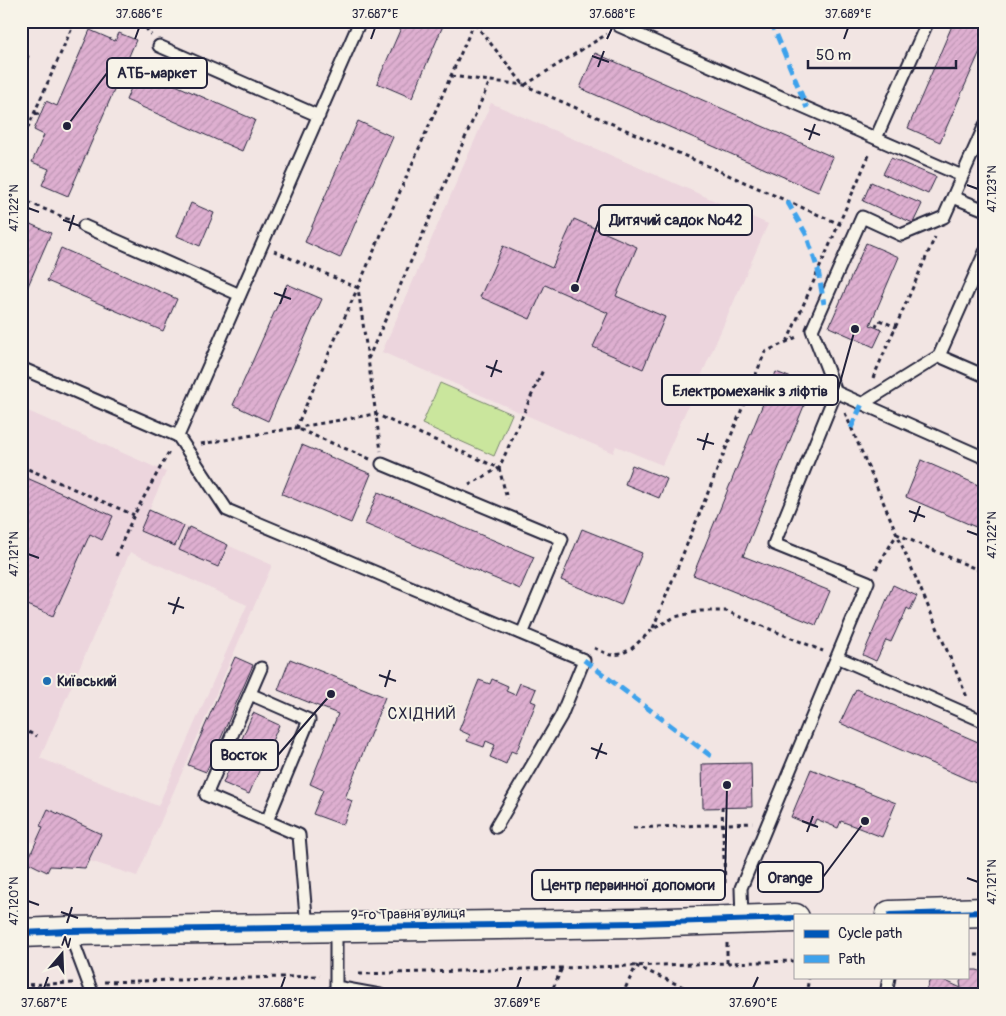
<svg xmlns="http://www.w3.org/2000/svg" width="1006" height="1016" viewBox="0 0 1006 1016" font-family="Pangolin,sans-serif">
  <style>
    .built { fill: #ecd5dd; fill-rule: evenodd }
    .garden { fill: #cae69d; stroke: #76846c }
    .building { fill: url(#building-hatch); stroke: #22223b }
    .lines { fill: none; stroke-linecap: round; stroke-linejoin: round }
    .lane-casing { stroke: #22223b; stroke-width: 15 }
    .secondary-casing { stroke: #22223b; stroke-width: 31 }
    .path { stroke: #22223b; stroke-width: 3; stroke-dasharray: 4 4; stroke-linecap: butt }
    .lane { stroke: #f7f3e8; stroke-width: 11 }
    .secondary { stroke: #f7f3e8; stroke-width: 28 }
    .quiet { stroke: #3ea2ec; stroke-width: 5; stroke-dasharray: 10 5; stroke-linecap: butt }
    .cycleway-casing { stroke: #f7f3e8; stroke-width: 9 }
    .cycleway { stroke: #0057b8; stroke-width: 6 }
    .ticks { fill: none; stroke: #22223b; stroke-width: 2 }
    .poi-dot { fill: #1f6fb2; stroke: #f7f3e8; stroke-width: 2 }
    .labels { text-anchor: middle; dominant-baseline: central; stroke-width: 4; stroke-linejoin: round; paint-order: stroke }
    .poi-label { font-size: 14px; font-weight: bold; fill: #22223b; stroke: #f7f3e8; text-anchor: start }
    .street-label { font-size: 14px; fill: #22223b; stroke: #f7f3e8 }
    .quarter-label { font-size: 16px; letter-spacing: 1px; fill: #22223b; stroke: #f7f3e8 }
    .leader { fill: none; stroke: #22223b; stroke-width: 2 }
    .callout-dot { fill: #22223b; stroke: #f7f3e8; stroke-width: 2 }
    .callout { fill: #f7f3e8; stroke: #22223b; stroke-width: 2 }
    .callout-label { font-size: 15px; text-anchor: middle; font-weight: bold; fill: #22223b }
    .neatline { fill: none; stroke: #22223b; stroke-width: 2 }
    .ticks-label { font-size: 12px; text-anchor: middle; fill: #22223b }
  </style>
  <defs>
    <pattern id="building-hatch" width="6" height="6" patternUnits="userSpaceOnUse" patternTransform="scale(1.25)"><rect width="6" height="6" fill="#deafd0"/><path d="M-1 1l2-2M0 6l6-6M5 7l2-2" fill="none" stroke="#be96b4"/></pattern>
  </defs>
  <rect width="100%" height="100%" fill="#f2e5e3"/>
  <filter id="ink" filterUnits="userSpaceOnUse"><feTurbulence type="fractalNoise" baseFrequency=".02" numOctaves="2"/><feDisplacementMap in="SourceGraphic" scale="10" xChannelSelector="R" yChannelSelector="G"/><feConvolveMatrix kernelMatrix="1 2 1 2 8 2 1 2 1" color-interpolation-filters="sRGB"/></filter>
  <g filter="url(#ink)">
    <path class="built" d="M491,103L768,224L662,465L616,446L613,453L382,352Z
      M21,408L166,472L149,510L272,565L137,876L21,839ZM130,552L247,605L158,806L40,758Z"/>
    <path class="garden" d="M440,383L512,414L494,456L422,424Z"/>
    <path class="building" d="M404,21H445L412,98L377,83Z
      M954,21H985V40L940,142L908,128Z
      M90,30L115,41L119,33L136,40L68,196L42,185L49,169L32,162L44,135L34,130L46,101L57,106Z
      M21,53L29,56L21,74Z
      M595,53L833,157L818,192L580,88Z
      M139,69L255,120L242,151L126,100Z
      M358,121L393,137L340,258L305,242Z
      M891,158L936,177L928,194L883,174Z
      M871,182L922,204L913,223L863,201Z
      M191,203L214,213L200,246L177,236Z
      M574,219L637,247L616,296L665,317L643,369L593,347L608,313L545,285L530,319L480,297L503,246L552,268Z
      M21,220L51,233L21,302Z
      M866,243L899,257L870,325L882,330L874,347L829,327Z
      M61,248L177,299L163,331L47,281Z
      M287,284L322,299L268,421L233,405Z
      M776,372L812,386L743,556L830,591L816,625L693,575Z
      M302,445L371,474L351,523L282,494Z
      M921,460L985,488V531L906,497Z
      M632,465L667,479L659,498L625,484Z
      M27,478L113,516L102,540L90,534L53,616L21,602V486L23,487Z
      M378,492L534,557L520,589L365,524Z
      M149,510L184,526L175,546L140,531Z
      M189,527L228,545L218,567L179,550Z
      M582,529L642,553L621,605L561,580Z
      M893,585L917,596L910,610L907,608L902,620H901L891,642L886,640L876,661L863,655Z
      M235,657L253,665L206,772L188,765Z
      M290,659L385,697L345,798L352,801L343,825L313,814L323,790L310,784L338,714L278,690Z
      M492,679L508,686L506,691L515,695L520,683L536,689L531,701L536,703L516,753L511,751L506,764L490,757L495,745L486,741L484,747L467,741L470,735L459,730L479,680L490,684Z
      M856,689L985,745V787L840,723Z
      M253,713L279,725L249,794L223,783Z
      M751,763L752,807L703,808L702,764Z
      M811,769L896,803L882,837L841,821L838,828L816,819L813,826L791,817Z
      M48,809L101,834L85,868L50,866L47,872L27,862L43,827L40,826Z
      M972,970H977L985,973V995H924L931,977H937L961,988L960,982L962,977H967V972Z"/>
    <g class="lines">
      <g class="lane-casing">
        <path id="lane" d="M619,26L962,176
          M159,46L319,116
          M876,138L928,21
          M953,197L985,210
          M84,226L240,295
          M939,356L985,376
          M21,368L178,436L227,510L584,660L561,716L496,827
          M836,392L985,458
          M862,404L939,356L985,252
          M178,436L360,21
          M382,464L562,539L522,634
          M837,657L985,722
          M261,668L206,795L299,835L307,928
          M250,694L309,720L267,821
          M742,920L741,888L868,582L774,544L836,392L812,330L862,217L901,235L944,217L985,125
          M69,931L93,995
          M336,987L380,995
          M333,995L336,987V928
          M886,995L889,977"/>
      </g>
      <g class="secondary-casing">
        <path id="secondary" d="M890,915L985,912
          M21,933L69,931L637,923L795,918"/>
      </g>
      <path class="path" d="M141,21L151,35
        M475,24L524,85
        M451,76L524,85L844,226
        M525,85L607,34
        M35,113L40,115
        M21,143L75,21
        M21,199L72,221
        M274,251L358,288L381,451
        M876,327L879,320L896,327
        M787,342L870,153
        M368,359L490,81
        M873,378L935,237
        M845,413L967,697
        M201,444L375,414L499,468
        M370,459L296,428L475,21
        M21,466L134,515
        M499,468L507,499
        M469,485L499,468L543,370
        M116,556L134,515L170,450
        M876,569L897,534L985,573
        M653,628L765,352L799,336
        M594,648L610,655L621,654L631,649L653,629L675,617L700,611H726L823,651
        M21,729L37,736
        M722,807L725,884
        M633,828L753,823
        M727,943V963
        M967,955H985
        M359,974L795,961
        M104,982L320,976
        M21,985L73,983
        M550,995L562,968
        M622,995L636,966L701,995
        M806,995L809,977"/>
      <use href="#lane" class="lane"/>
      <use href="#secondary" class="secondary"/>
      <path class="quiet" d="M771,21L807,108
        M619,26L756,21
        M787,201L806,234L818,270L824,304
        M851,428L862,404
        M584,660L711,756"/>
      <g class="cycleway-casing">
        <path id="cycleway" d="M890,915L985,912
          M21,933L69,931L637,923L795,918"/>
      </g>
      <use href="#cycleway" class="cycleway"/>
    </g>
  </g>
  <path class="ticks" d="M135,39L139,28M371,39L375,28M607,39L612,28M844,39L848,28M592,56L609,62M598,67L604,51M804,129L820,135M809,140L815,124M967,185L978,189M28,208L39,212M63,220L80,226M69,231L74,215M274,293L291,299M280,304L286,288M486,366L502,372M491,377L497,360M697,439L714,444M703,450L708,433M909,511L925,517M914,522L920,506M967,531L978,535M28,554L39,558M168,603L184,608M173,614L179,597M379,675L396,681M385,687L390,670M591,748L607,754M596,759L602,743M802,821L818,827M807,832L813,816M967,878L978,882M28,901L39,905M61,912L78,918M67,923L72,907M44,988L48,977M281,988L285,977M517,988L521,977M753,988L758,977"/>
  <circle class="poi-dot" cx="47" cy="681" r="5"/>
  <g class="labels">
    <g class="poi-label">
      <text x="57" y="681">Київський</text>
    </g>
    <g class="street-label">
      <text transform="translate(408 914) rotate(-1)">9-го Травня вулиця</text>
    </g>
    <g class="quarter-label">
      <text x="422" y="714">СХІДНИЙ</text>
    </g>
  </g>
  <path class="leader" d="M67 126L107 73M575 288L599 220M855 329L838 390M331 694L278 755M865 821L823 877M727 785L725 885"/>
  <g class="callout-dot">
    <circle cx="67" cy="126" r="5"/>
    <circle cx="575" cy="288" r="5"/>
    <circle cx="855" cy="329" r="5"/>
    <circle cx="331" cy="694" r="5"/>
    <circle cx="865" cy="821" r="5"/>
    <circle cx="727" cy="785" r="5"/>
  </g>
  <g class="callout">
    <rect x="107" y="58" width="100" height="30" rx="5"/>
    <rect x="599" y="205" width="153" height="30" rx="5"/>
    <rect x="662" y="375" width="176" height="30" rx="5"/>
    <rect x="211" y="740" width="67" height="30" rx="5"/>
    <rect x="758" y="862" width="65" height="30" rx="5"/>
    <rect x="532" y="870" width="193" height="30" rx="5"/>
  </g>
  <g class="callout-label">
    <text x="157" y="78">АТБ-маркет</text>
    <text x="676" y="225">Дитячий садок №42</text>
    <text x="750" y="396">Електромеханік з ліфтів</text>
    <text x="244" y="760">Восток</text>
    <text x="790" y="883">Orange</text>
    <text x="628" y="890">Центр первинної допомоги</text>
  </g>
  <rect width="1006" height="1016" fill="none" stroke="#f7f3e8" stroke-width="55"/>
  <rect x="794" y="914" width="175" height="65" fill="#f7f3e8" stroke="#a29fa3"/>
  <rect x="804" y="930" width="25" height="8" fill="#0057b8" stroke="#a29fa3"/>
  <text x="838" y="938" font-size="15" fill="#22223b">Cycle path</text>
  <rect x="804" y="955" width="25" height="8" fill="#3ea2ec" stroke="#a29fa3"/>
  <text x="838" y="964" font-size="15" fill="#22223b">Path</text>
  <g transform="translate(62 954) rotate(19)" stroke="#f7f3e8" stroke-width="4" paint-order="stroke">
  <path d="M0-4L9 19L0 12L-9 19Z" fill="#22223b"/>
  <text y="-8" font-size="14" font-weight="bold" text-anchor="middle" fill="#22223b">N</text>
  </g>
  <path d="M808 60v8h148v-8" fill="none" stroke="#22223b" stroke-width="2.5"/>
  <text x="816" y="60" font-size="15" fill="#22223b" stroke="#f7f3e8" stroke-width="4" paint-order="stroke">50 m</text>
  <rect x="28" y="28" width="950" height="960" class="neatline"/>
  <g class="ticks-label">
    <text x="139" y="18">37.686°E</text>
    <text x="375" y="18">37.687°E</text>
    <text x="612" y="18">37.688°E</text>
    <text x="848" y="18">37.689°E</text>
    <text transform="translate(992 189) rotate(-90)" y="4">47.123°N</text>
    <text transform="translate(14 208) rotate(-90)" y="4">47.122°N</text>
    <text transform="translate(992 535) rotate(-90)" y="4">47.122°N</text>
    <text transform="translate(14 554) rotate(-90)" y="4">47.121°N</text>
    <text transform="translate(992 882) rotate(-90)" y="4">47.121°N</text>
    <text transform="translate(14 901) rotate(-90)" y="4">47.120°N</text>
    <text x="44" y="1007">37.687°E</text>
    <text x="281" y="1007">37.688°E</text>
    <text x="517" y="1007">37.689°E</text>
    <text x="753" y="1007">37.690°E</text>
  </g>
</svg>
